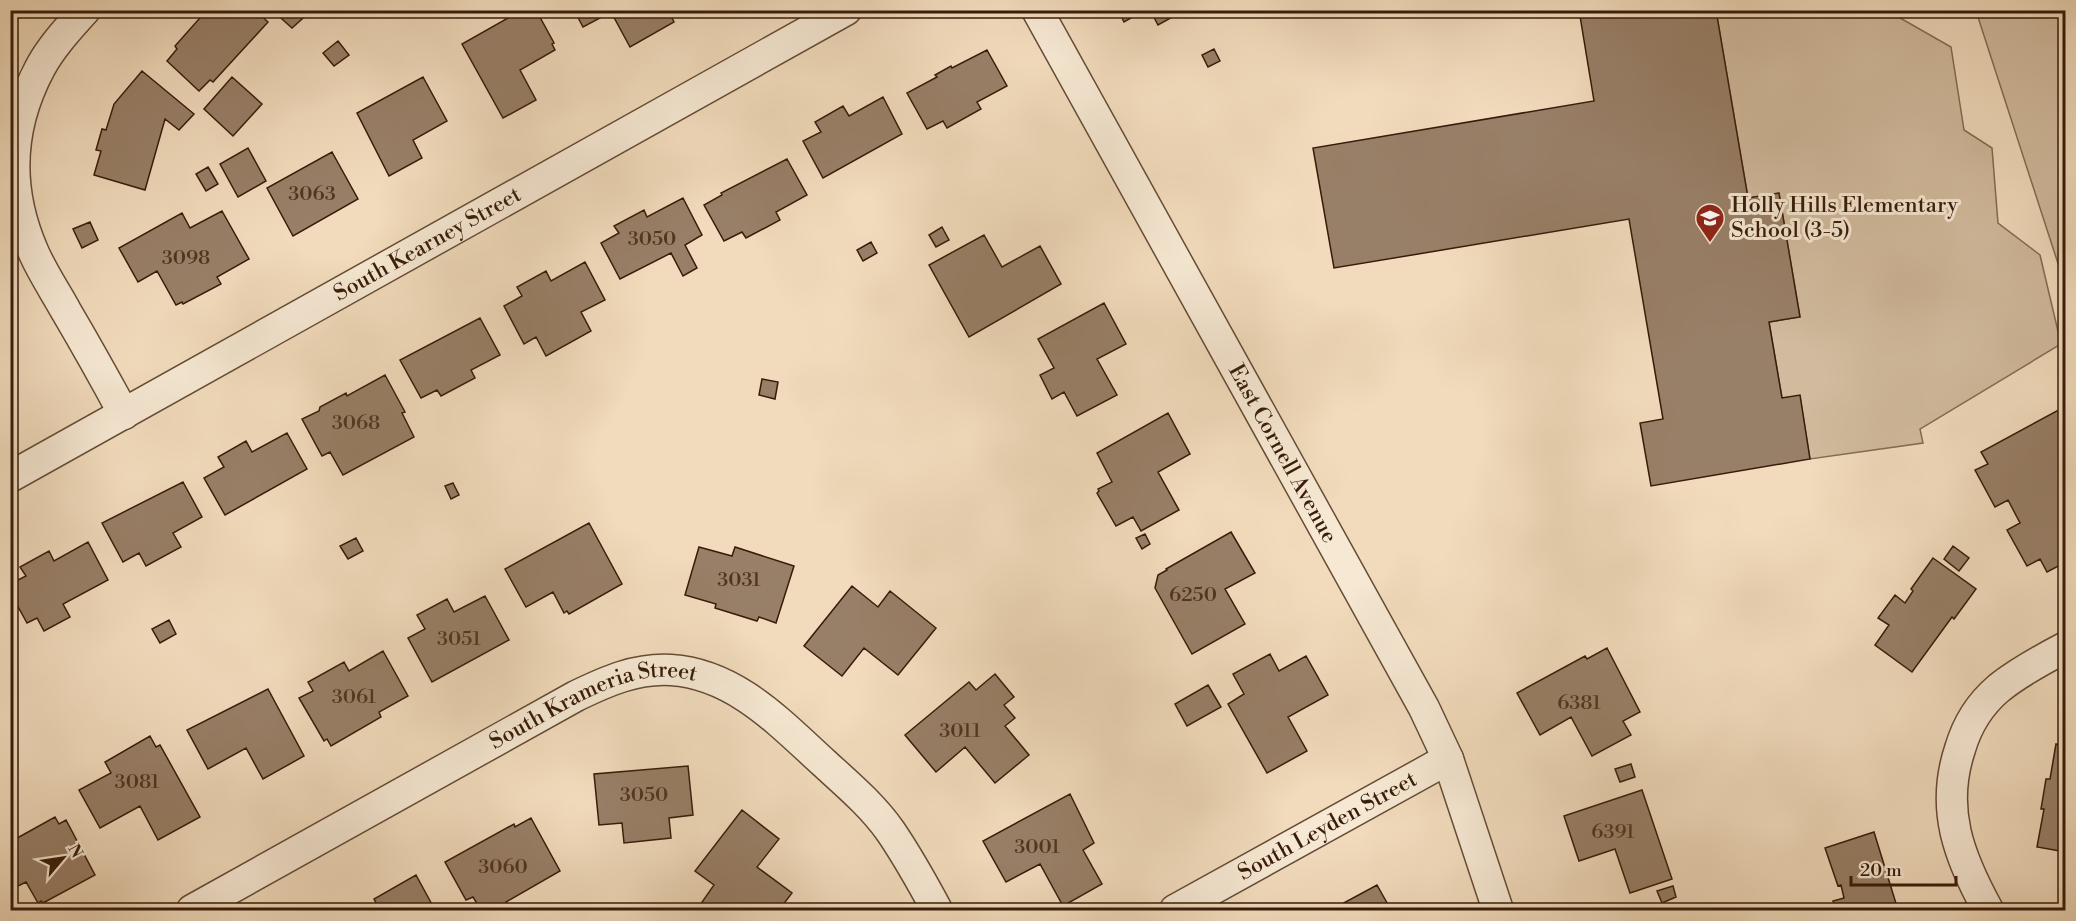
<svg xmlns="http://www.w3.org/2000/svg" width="2076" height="921" viewBox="0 0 2076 921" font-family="'Libre Bodoni',serif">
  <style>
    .green { fill: #d1bb9e; stroke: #846c54; stroke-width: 1.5 }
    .building { fill: #987f67; stroke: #371c0a; stroke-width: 1.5 }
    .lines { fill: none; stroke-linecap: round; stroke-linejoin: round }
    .street-casing { stroke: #664c36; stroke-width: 33 }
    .street { stroke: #f6e8d3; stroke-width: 30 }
    .labels { text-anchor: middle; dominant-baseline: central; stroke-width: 6; stroke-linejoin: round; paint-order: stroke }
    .number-label { font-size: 20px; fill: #4f3521 }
    .poi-label { font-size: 22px; fill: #371c0a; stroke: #f6e8d3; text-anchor: start }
    .street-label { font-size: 22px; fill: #371c0a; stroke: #f6e8d3 }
  </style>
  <rect width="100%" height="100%" fill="#f1dbbc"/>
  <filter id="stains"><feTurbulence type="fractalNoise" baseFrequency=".00333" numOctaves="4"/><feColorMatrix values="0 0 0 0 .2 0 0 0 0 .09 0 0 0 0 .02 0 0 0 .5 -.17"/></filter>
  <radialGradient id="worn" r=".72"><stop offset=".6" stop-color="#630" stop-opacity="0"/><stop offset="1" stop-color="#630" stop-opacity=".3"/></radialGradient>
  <path class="green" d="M1716,11H1888L1951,47L1964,130L1992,148L1998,223L2040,255L2061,344L1920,429L1923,443L1810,459L1800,396L1782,398L1769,322L1800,317L1779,193L1748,198Z
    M1976,11H2065V285Z"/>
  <path class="building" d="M207,10H255L268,22L213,82L210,80L199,91L167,61L177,49L175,46Z
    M272,10H312L292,28Z
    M522,10H536L554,43L552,44L555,50L520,70L536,100L503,118L462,44Z
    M574,10H668L674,22L630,47L611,12L583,27Z
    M1118,10H1145L1124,22Z
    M1150,10H1185L1158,25Z
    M1579,10H1716L1748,198L1779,193L1800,317L1769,322L1782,398L1800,395L1810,459L1651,486L1640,423L1663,419L1629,219L1334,268L1313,148L1594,101Z
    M338,41L349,55L334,66L323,53Z
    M1214,49L1220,61L1208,67L1202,55Z
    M987,50L1007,86L977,102L981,109L947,128L943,121L927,129L907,93L937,77L935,75L951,66L952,68Z
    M142,71L194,114L179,130L165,119L145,190L94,175L101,151L96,150L102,129L106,130L114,104Z
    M232,77L262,104L233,136L204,109Z
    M423,77L447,121L413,140L422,158L389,176L357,113Z
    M883,97L902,134L823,178L803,141L821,132L815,122L843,106L849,116Z
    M248,148L266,181L238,197L220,164Z
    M332,152L358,199L293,236L267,188Z
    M787,159L807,195L776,212L780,220L746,238L742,232L724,241L704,205L722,195L721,193Z
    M208,167L218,184L206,191L196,174Z
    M683,198L702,235L685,245L697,268L683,276L671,253L620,279L601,243L619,233L614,226L644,210L647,217Z
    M222,211L249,259L217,277L221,284L183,304L182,302L176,305L157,271L138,282L119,248L182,213L190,228Z
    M90,222L98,240L82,248L73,229Z
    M942,227L949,240L936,247L929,235Z
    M984,235L1002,267L1040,246L1061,284L969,337L929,265Z
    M871,242L877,253L863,261L857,250Z
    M585,262L605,300L581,312L591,331L546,356L536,337L524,344L504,306L522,296L517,287L546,271L551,281Z
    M1104,303L1126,344L1097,359L1117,395L1077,416L1064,392L1052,399L1040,375L1054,368L1038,339Z
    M480,318L500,355L471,370L475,378L441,396L437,390L421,398L400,360Z
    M385,375L405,412L402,413L414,437L343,475L330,452L322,456L302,419L319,411L320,407L346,393L347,396Z
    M762,379L778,382L775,399L759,395Z
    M2066,406V562L2047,572L2040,559L2027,566L2007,530L2020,523L2008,500L1995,507L1975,470L1988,464L1981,452Z
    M1168,413L1190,454L1158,472L1179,510L1141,531L1133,517L1116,526L1097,493L1099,491L1098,489L1112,482L1097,453Z
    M287,433L307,469L225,515L204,478L224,467L218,457L246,441L252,452Z
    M183,482L202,517L173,533L181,547L146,566L139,553L123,562L102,523Z
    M453,483L459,495L451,499L445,486Z
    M589,523L622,584L569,614L567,611L564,613L553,592L526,607L505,569Z
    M1231,532L1255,573L1225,589L1245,624L1192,654L1155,588L1158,575L1167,570L1166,569Z
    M1145,534L1150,544L1142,549L1136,538Z
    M356,538L363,551L348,559L340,546Z
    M88,542L108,580L63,604L70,617L44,631L37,618L27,623L10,592V584L26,576L20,567L49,551L54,561Z
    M1953,546L1969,558L1959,571L1944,559Z
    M699,547L732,556L735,547L794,566L776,623L759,617L757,621L715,608L716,604L685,595Z
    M1933,558L1976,589L1954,619L1952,617L1912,672L1875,645L1889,625L1878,618L1895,595L1905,603L1913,591L1911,589Z
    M852,586L878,607L890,591L936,628L898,675L864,648L842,676L804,646Z
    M485,596L509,640L432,682L408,638L425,629L417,615L447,599L454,612Z
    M169,620L176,634L160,643L152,629Z
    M1607,648L1640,712L1623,721L1631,735L1592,756L1571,717L1540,735L1517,693L1585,656L1587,659Z
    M383,651L408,696L379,712L381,717L331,746L327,739L324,741L299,698L313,691L308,682L344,662L349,671Z
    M1270,654L1279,671L1306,656L1328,695L1288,717L1307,751L1267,773L1228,704L1244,694L1233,674Z
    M995,674L1014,697L1004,705L1015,718L1005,726L1029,755L995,783L965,747L936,772L905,735L969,682L976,690Z
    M1208,685L1221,707L1187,726L1175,704Z
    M268,689L304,756L263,779L246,748L208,769L187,730Z
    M150,736L156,747L160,745L200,817L158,840L140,806L100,828L79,790L111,773L105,762Z
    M2056,744L2066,746V852L2037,847L2044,809H2041L2046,779H2050Z
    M1631,764L1635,777L1620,782L1615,769Z
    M688,766L693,815L669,818L671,838L624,843L622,823L599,825L594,774Z
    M1642,790L1672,879L1630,893L1615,849L1579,861L1564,816Z
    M1070,794L1094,843L1083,850L1102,884L1063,906L1040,864L1006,882L983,841Z
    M742,810L779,839L757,867L792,893L779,910H741L737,908L735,910H707L700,905L714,885L695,871Z
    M55,817L59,824L66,820L95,875L43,903L41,901L38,903L26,882L10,890V842Z
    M531,818L560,871L506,902L507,904L495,910H481L473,897L466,900L445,862L514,824L515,827Z
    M1874,832L1898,910H1836L1833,901L1844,898L1841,885L1838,886L1825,848Z
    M416,875L435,910H380L374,899Z
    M1377,885L1391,910H1340L1338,906Z
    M1673,886L1676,897L1662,903L1657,891Z"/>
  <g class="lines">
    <g class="street-casing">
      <g id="street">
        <path d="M85,10C69,28 51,47 40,68C8,128 6,189 33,251C42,272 55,291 66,311C86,345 105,379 124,414"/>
        <path id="s1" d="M1037,10L1424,708L1448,759L1498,910"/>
        <path id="s2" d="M10,477L846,10"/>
        <path id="s3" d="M192,910L576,696C607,681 636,668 671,670C735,674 780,723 824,763C847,784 873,806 891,832C908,857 923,884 937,910"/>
        <path id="s4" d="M1175,910L1448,759"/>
        <path d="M1988,910C1959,857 1940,809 1960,749C1967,725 1980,704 1999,688C2019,672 2043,659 2066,647"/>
      </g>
    </g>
    <use href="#street" class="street"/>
  </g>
  <defs>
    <g id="school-pin" transform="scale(1.5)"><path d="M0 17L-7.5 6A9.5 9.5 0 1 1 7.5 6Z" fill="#8f2418" stroke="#f6e8d3"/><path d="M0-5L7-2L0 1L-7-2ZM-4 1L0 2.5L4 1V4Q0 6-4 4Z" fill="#fff"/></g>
  </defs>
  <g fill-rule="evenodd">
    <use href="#school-pin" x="1710" y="218"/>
  </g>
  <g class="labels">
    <g class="number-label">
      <text x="312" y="194">3063</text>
      <text x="652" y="239">3050</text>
      <text x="186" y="258">3098</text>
      <text x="356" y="423">3068</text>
      <text x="739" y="580">3031</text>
      <text x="1193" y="595">6250</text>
      <text x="459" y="639">3051</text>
      <text x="354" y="697">3061</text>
      <text x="1579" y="703">6381</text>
      <text x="960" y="731">3011</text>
      <text x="137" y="782">3081</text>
      <text x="644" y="795">3050</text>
      <text x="1613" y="832">6391</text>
      <text x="1037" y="847">3001</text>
      <text x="503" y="867">3060</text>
    </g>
    <g class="poi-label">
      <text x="1731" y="205">Holly Hills Elementary<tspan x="1731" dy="25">School (3-5)</tspan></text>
    </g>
    <g class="street-label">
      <text stroke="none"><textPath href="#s2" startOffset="478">South Kearney Street</textPath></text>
      <text stroke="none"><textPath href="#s1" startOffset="507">East Cornell Avenue</textPath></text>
      <text stroke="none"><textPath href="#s3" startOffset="454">South Krameria Street</textPath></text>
      <text stroke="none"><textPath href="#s4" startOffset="174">South Leyden Street</textPath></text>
    </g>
  </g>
  <rect width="2076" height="921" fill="none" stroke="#f1dbbc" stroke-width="36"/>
  <rect x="12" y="12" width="2052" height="897" fill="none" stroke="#371c0a" stroke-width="3"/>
  <rect x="18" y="18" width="2040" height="885" fill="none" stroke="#371c0a" stroke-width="1.5"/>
  <g transform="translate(63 858) rotate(61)" stroke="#f6e8d3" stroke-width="4.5" paint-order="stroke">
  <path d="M0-4.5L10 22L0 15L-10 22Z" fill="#371c0a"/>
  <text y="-9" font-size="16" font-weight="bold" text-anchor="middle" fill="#371c0a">N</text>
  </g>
  <path d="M1851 876v9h105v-9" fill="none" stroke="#371c0a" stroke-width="3"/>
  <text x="1860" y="876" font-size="18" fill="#371c0a" stroke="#f6e8d3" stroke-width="4.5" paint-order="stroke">20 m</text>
  <rect width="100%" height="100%" filter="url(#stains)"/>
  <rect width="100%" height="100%" fill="url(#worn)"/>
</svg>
